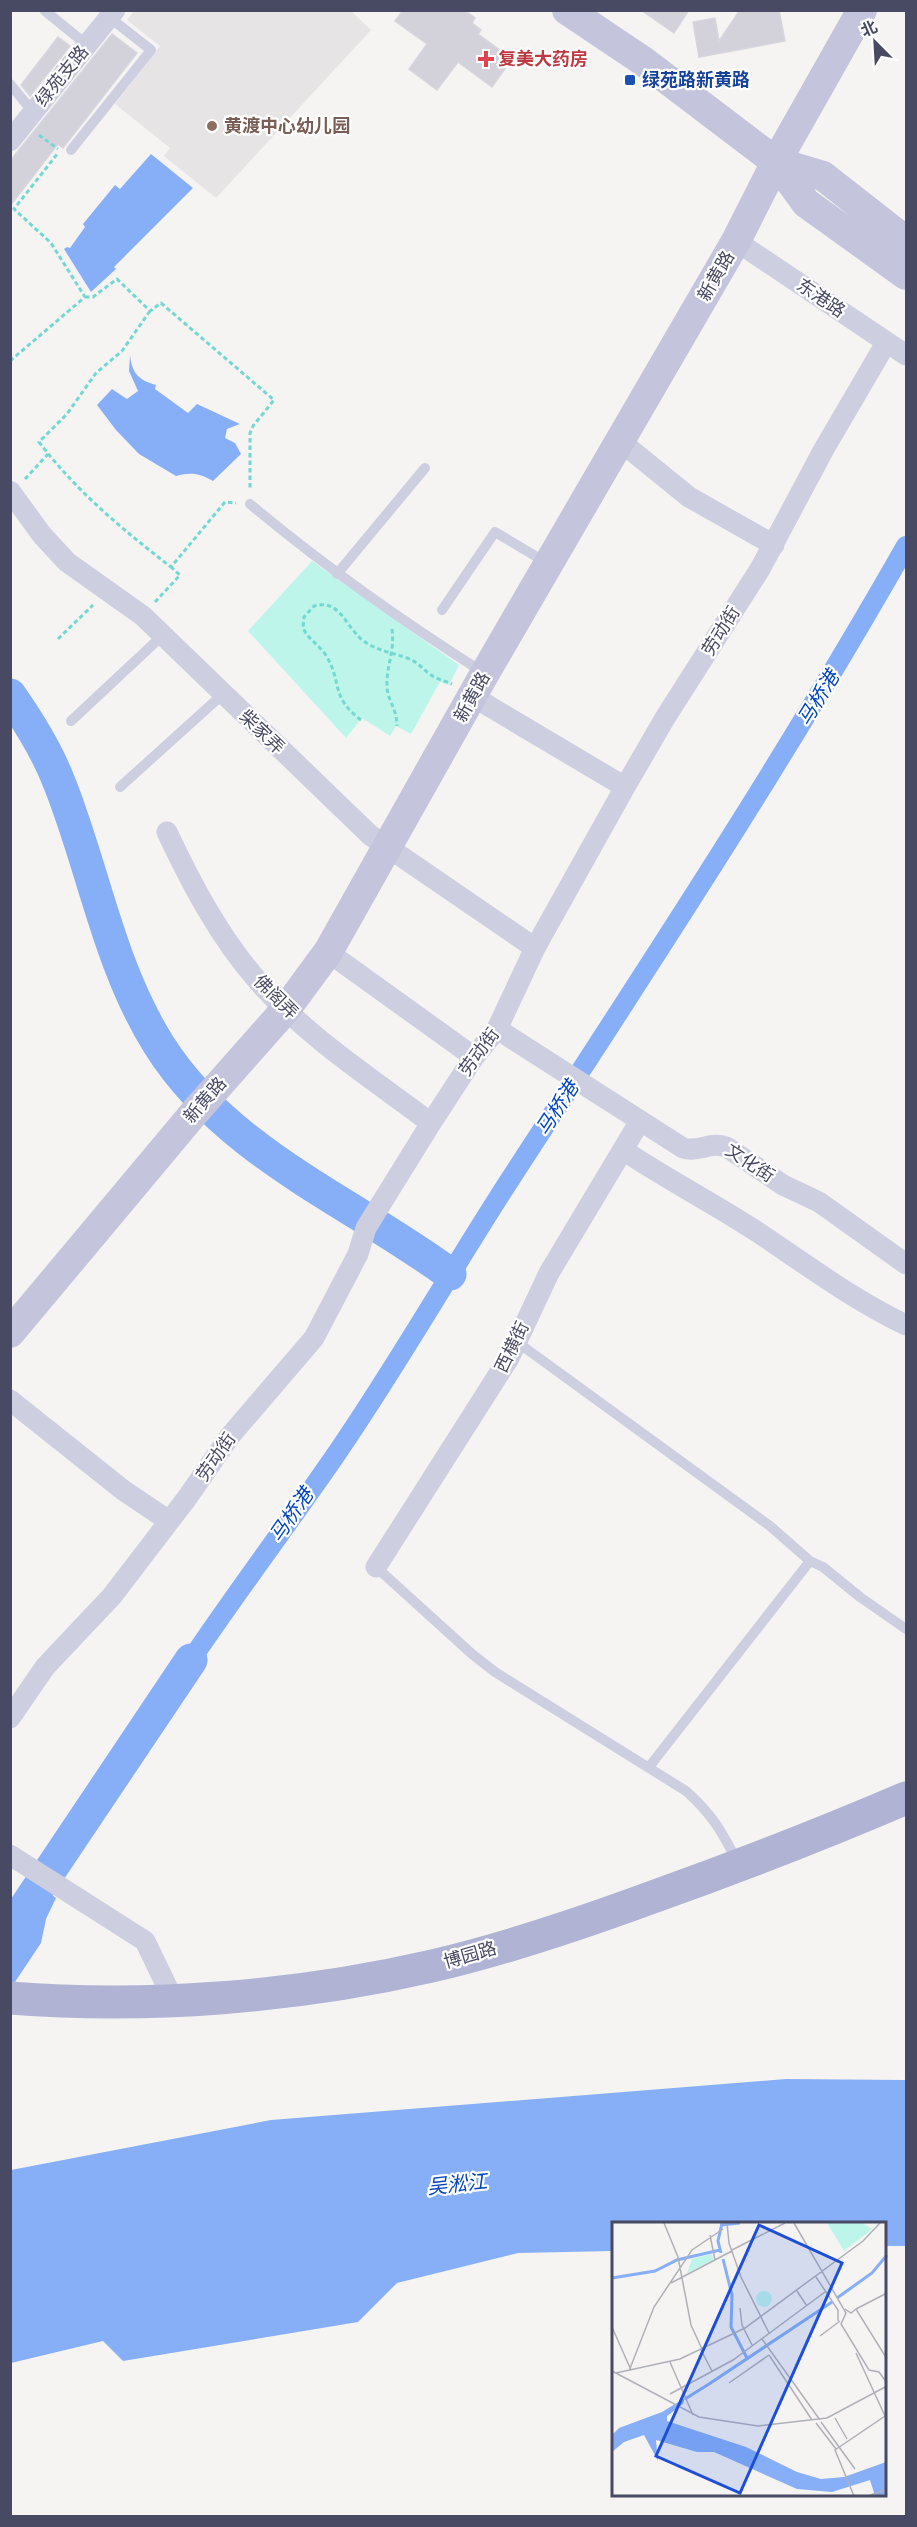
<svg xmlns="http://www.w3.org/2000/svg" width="917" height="2527" viewBox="0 0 917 2527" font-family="Arial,'Noto Sans SC',sans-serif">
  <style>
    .education { fill: #e6e4e4 }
    .green { fill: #bef5eb }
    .water { fill: #87aff7 }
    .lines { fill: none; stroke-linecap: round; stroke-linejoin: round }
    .canal { stroke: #87aff7; stroke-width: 20 }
    .river { stroke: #87aff7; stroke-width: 33 }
    .building { fill: #d3d1da; stroke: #d7d6de; stroke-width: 1.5 }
    .path { stroke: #72d8d1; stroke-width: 3; stroke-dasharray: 4.5 3; stroke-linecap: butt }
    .lane { stroke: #cdcfe0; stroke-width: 10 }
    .street { stroke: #cdcfe0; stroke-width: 21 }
    .secondary { stroke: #c4c5dd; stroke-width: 30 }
    .primary { stroke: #b0b3d4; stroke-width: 33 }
    .health-dot { fill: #e0444e; stroke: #fff; stroke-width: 2 }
    .transit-dot { fill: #1a4fb4; stroke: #fff; stroke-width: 2 }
    .education-dot { fill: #8d6e63; stroke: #fff; stroke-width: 2 }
    .labels { text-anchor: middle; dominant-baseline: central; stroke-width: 4.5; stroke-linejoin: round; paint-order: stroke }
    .health-label { font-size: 18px; font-weight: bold; fill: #be3a42; stroke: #fff; text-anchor: start }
    .street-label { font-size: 18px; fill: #484a63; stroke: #fff }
    .transit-label { font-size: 18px; font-weight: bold; fill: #164399; stroke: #fff; text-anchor: start }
    .education-label { font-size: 18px; font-weight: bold; fill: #785e54; stroke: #fff; text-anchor: start }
    .water-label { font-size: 20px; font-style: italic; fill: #0045be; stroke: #fff }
    .inset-river { fill: none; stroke: #87aff7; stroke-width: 3 }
    .inset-road { fill: none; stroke: #b0b0b9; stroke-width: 1.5 }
    .view { fill: #1d4ed8; fill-opacity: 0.15; stroke: #1d4ed8; stroke-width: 3 }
    .inset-edge { fill: none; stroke: #484a63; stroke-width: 3 }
  </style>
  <rect width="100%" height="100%" fill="#f5f4f3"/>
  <path class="education" d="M134,11H351L371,30L216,198L164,156L170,148L115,104L160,46L127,20Z"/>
  <path class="green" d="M312,561L459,665L449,685L440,682L411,734L396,726L390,736L362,718L346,738L248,631Z"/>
  <path class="water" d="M151,154L193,188L114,267L116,269L91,292L64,249L67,247L70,248L85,227L83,224L115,185L120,189Z
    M130,355C132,374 139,380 156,385L155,389L188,413L197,404L240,424L227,429L225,438L235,443L241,454L213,481C199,473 191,472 176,476L139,454L116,430L97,405L112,389L127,399L138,391L129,371Z
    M31,1880L56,1898L46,1919L41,1943L11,1988V1906Z
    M786,2079L906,2080V2246H886V2224H614V2251L518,2253L397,2283L358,2322L123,2361L103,2341L11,2363V2170L271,2120Z"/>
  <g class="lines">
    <path class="canal" d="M191,1660C238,1590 289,1523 337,1453C398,1364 452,1269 511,1178C647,969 783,762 906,546"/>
    <path class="river" d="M10,695C29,722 47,751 59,782C94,869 108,964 159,1045C227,1153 351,1201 450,1274
      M10,1930L191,1660"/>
  </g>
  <path class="building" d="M403,10H464L475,18L472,23L481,30L478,34L512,59L492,87L458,62L437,90L409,69L427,44L395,21Z
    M641,10H689L674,33Z
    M740,10H779L785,41L699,57L693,22L715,18L719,41Z
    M112,34L137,53L63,148L58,144L10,206V161Z
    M58,37L70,46L30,96L21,85Z"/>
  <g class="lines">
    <path class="path" d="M39,135L58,149
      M85,297H93L117,279L150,311L161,303L274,400L253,426L250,433V490
      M150,311L122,351L96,373L67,414L39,442C76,491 123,530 171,567L225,502L236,503
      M10,361L85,297L51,243L14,209L58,153
      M25,479L48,454
      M155,602L180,575L171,567
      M392,629C395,653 386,666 387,686C387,700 397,708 397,726
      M58,639L93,605
      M361,720C329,696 343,681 325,654C318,644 308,639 303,628L304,617L314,606C339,599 345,624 360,638C376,652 394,652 412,660C419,664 424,670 431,675C437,679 445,681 452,684"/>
    <path class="lane" d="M44,10L87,45
      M10,84L33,112
      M71,150L151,50L109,17
      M250,504C324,566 402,621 484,673
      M337,574L425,468
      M442,610L495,532L547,563
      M71,721L163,635
      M120,787L223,694
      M517,1342L770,1526L810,1561
      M376,1567L472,1654L495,1672L686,1791C713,1815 722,1832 738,1863
      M649,1767L810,1561L823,1567L860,1597L906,1629"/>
    <path class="street" d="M10,141L115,10
      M736,241L906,355
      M620,441L689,497L774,545
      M10,491L42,535L67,562L143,616L370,835L535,948
      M472,696L625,787
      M167,832C192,885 219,936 257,980C307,1037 371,1078 431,1123
      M328,952L474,1057
      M497,1029L683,1148C699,1153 712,1140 728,1148L783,1185L819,1202L906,1264
      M623,1150C668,1180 715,1204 759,1233C808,1266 854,1300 906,1325
      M10,1400L123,1490L169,1521
      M376,1567L509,1358L549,1273L640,1121
      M10,1718L45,1667L112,1596L187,1498L230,1436L314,1338L358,1254L366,1228L431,1123L474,1057L497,1029L535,948L625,787L665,718L760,569L824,449L886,343
      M10,1855L145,1941L173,1999"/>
    <path class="secondary" d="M567,10L643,61L776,162L806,203L906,275
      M776,162L823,176L906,241
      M10,1333L194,1113L286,1009L328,952L485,673L736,241L776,162L862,10"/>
    <path class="primary" d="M10,1998C149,2009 297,1997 432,1966C506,1949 579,1924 650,1898C737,1867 822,1834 906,1798"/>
  </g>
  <path class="health-dot" d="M483 50h6v6h6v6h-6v6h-6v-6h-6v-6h6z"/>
  <rect class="transit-dot" x="624" y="74" width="12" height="12" rx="3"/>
  <circle class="education-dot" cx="212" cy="126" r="6"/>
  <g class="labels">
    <g class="health-label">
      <text x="498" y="59">复美大药房</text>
    </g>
    <g class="street-label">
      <text transform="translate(62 76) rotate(-51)">绿苑支路</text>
      <text transform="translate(716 276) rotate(-60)">新黄路</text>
      <text transform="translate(821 298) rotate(34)">东港路</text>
      <text transform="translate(721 631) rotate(-58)">劳动街</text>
      <text transform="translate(472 697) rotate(-61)">新黄路</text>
      <text transform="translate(262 732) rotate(44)">柴家弄</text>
      <text transform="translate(276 997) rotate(45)">佛阁弄</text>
      <text transform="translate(479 1052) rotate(-54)">劳动街</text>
      <text transform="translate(205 1100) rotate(-49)">新黄路</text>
      <text transform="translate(750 1163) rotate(33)">文化街</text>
      <text transform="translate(512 1347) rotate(-64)">西横街</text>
      <text transform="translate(216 1457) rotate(-55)">劳动街</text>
      <text transform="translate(470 1955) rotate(-16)">博园路</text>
    </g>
    <g class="transit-label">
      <text x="642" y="80">绿苑路新黄路</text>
    </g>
    <g class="education-label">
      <text x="224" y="126">黄渡中心幼儿园</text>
    </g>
    <g class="water-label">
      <text transform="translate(818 698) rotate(-58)">马桥港</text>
      <text transform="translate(557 1108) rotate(-57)">马桥港</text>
      <text transform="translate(291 1515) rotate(-55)">马桥港</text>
      <text transform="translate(457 2184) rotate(-6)">吴淞江</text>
    </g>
  </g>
  <g transform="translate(612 2222)">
    <rect width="274" height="274" fill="#f5f4f3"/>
    <path d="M215,1H251L260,7L232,29ZM100,32L101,38L75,51L80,37ZM144 77a8 8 0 1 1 16 0a8 8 0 1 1-16 0Z" fill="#bef5eb"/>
    <path d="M73,176L71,182L55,194V199L134,225L185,250L209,257L232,255L274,240V274H263L258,258L220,270L185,267L102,230H85L44,218L46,239L32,213L12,220L0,230V213L7,206L50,190Z" fill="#87aff7"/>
    <path class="inset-river" d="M109,3L128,1M109,31L106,19L110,1M111,37L120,73L119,105L136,138M0,56L43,49L65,38L108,28M225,76L260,51L275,33M97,162L220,80M73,177L97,162"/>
    <path class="inset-road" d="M52,1L66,35L79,103L90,127M115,1L117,21L129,55L157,111M182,1L234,91L229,102L257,148L267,150L275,161M98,13L103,38M120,28L173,1M204,55L226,88V99M59,61L120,29M185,69L195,84M128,86L130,103L140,123M233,87L239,91L244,87L275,137M244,87L275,71M0,105L19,148M208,114L228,99M150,117L208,198M89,128L100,149M157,133L200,198M58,140L81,193M0,149L87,195L146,204L215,196L275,164M17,149L42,85L80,28L111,7M4,151L68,137L133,106L251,19L268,1M117,161L157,133M58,172L121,138L213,70M223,196L235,217M209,200L243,247M204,201L224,227M242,274L223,228L273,194L244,131M256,274L275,267"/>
    <path class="view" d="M147,3L230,41L128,271L44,234Z"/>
    <rect width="274" height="274" class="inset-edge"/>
  </g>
  <rect width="917" height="2527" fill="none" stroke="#484a63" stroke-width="24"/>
  <g transform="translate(875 42) rotate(336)" stroke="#ffffff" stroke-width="4.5" paint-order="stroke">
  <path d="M0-4.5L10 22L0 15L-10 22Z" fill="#484a63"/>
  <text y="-9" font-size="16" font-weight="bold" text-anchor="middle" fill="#484a63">北</text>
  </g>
</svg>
